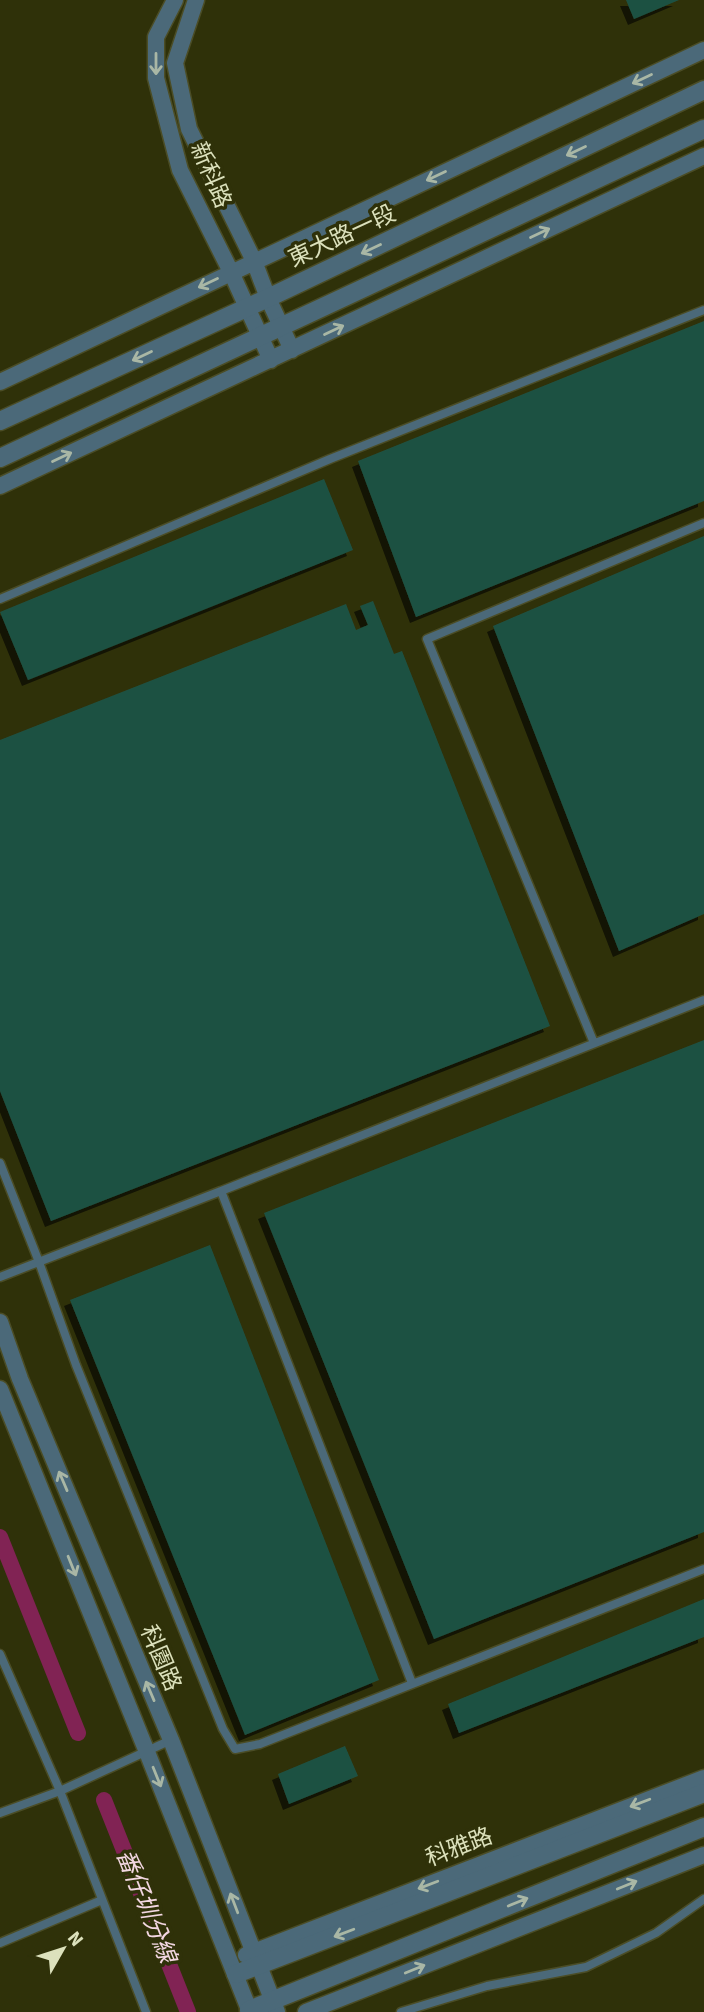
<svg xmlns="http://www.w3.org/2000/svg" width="704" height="2012" viewBox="0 0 704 2012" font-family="'Source Sans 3','Noto Sans TC',sans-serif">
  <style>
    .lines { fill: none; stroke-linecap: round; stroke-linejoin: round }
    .canal { stroke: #812354; stroke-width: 16 }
    .building { fill: #1f5143; filter: url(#shadow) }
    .service-casing { stroke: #4b4d26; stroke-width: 11 }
    .minor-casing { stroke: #4b4d26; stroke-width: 19 }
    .tertiary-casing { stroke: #4b4d26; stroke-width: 21 }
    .service { stroke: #4b6979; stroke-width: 8 }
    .minor { stroke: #4b6979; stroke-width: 16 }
    .tertiary { stroke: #4b6979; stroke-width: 18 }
    .oneway { stroke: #a9b7a5 }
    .labels { text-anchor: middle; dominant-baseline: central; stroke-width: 7; stroke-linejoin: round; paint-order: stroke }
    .street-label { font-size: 23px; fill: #dce1bc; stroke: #2f3109 }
    .water-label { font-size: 24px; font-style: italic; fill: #f3d7e2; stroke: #2f3109 }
  </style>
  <defs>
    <filter id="shadow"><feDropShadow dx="-6" dy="6" stdDeviation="0" flood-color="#0009"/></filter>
  </defs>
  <rect width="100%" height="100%" fill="#2f3109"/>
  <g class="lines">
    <path class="canal" d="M0,1537L78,1733
      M104,1800L188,2012"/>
  </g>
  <path class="building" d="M626,0H679L634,19Z
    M704,321V501L416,617L358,461Z
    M324,479L353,550L28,680L0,612Z
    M704,536V914L619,951L493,626Z
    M373,601L394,654L402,651L550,1026L51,1221L0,1091V740L346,604L356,630L368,625L360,606Z
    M704,1040V1532L434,1639L264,1213Z
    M210,1245L379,1680L245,1735L70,1300Z
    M704,1599V1637L459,1733L448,1704Z
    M345,1746L358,1776L289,1804L278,1774Z"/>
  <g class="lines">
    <g class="service-casing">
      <path id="service" d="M0,599L330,459L704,310
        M594,1043L427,639L704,523
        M0,1163L39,1262L76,1365L223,1729L235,1749L260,1744L704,1569
        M221,1191L704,1000
        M0,1277L221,1191L412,1683
        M0,1654L60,1791L146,2012
        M0,1813L60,1791L171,1740
        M0,1943L102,1900
        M401,2012L487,1986L586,1967L656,1933L704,1899"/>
    </g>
    <g class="minor-casing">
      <path id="minor" d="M175,0L156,37V78L180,170L231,272L271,360
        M196,0L175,63L189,129L254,261L268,298L292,350
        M0,382L704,50
        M0,486L704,156
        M0,1322L20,1379L171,1740L277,2012
        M0,1389L147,1752L250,2012
        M246,1955L704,1778
        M306,2012L704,1855"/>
    </g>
    <g class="tertiary-casing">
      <path id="tertiary" d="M0,421L268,298L704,90
        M0,458L704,129
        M236,1974L704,1793
        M249,2010L704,1827"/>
    </g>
    <use href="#service" class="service"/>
    <use href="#minor" class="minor"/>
    <use href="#tertiary" class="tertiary"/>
  </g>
  <defs><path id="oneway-shaft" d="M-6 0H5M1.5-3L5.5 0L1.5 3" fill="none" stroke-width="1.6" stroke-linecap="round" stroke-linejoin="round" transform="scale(1.75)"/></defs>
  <g class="oneway">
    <use href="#oneway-shaft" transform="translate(156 64) rotate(90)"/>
    <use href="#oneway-shaft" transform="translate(642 79) rotate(155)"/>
    <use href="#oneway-shaft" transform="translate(576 151) rotate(155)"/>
    <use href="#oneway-shaft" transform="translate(436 176) rotate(155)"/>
    <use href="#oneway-shaft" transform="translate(540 233) rotate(-25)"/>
    <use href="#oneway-shaft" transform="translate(371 249) rotate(155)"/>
    <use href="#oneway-shaft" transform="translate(208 283) rotate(155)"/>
    <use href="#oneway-shaft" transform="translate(334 330) rotate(-25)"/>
    <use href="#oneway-shaft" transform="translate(142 356) rotate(155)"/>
    <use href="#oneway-shaft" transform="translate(62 457) rotate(-25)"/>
    <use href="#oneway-shaft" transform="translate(63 1481) rotate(-113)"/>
    <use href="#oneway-shaft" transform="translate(72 1566) rotate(68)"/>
    <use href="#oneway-shaft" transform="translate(150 1691) rotate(-113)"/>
    <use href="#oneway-shaft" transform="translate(157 1777) rotate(68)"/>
    <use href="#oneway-shaft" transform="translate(640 1803) rotate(159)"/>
    <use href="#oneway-shaft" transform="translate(428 1885) rotate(159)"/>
    <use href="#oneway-shaft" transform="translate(627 1885) rotate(-22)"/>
    <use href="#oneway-shaft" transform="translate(518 1902) rotate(-22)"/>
    <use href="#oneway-shaft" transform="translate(234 1903) rotate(-111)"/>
    <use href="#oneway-shaft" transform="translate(344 1933) rotate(159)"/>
    <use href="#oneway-shaft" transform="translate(415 1969) rotate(-22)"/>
  </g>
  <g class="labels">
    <g class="street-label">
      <text transform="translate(211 175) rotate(67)">新科路</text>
      <text transform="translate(342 236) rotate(-25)">東大路一段</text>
      <text transform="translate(161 1658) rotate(67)">科園路</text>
      <text transform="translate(459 1847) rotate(-21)">科雅路</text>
    </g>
    <g class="water-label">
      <text transform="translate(146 1906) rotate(68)">番仔圳分線</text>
    </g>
  </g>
  <g transform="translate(63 1949) rotate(51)" stroke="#2f3109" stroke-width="5" paint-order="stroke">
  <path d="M0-5L12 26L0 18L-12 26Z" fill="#dce1bc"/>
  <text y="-10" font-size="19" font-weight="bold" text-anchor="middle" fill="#dce1bc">N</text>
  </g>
</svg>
